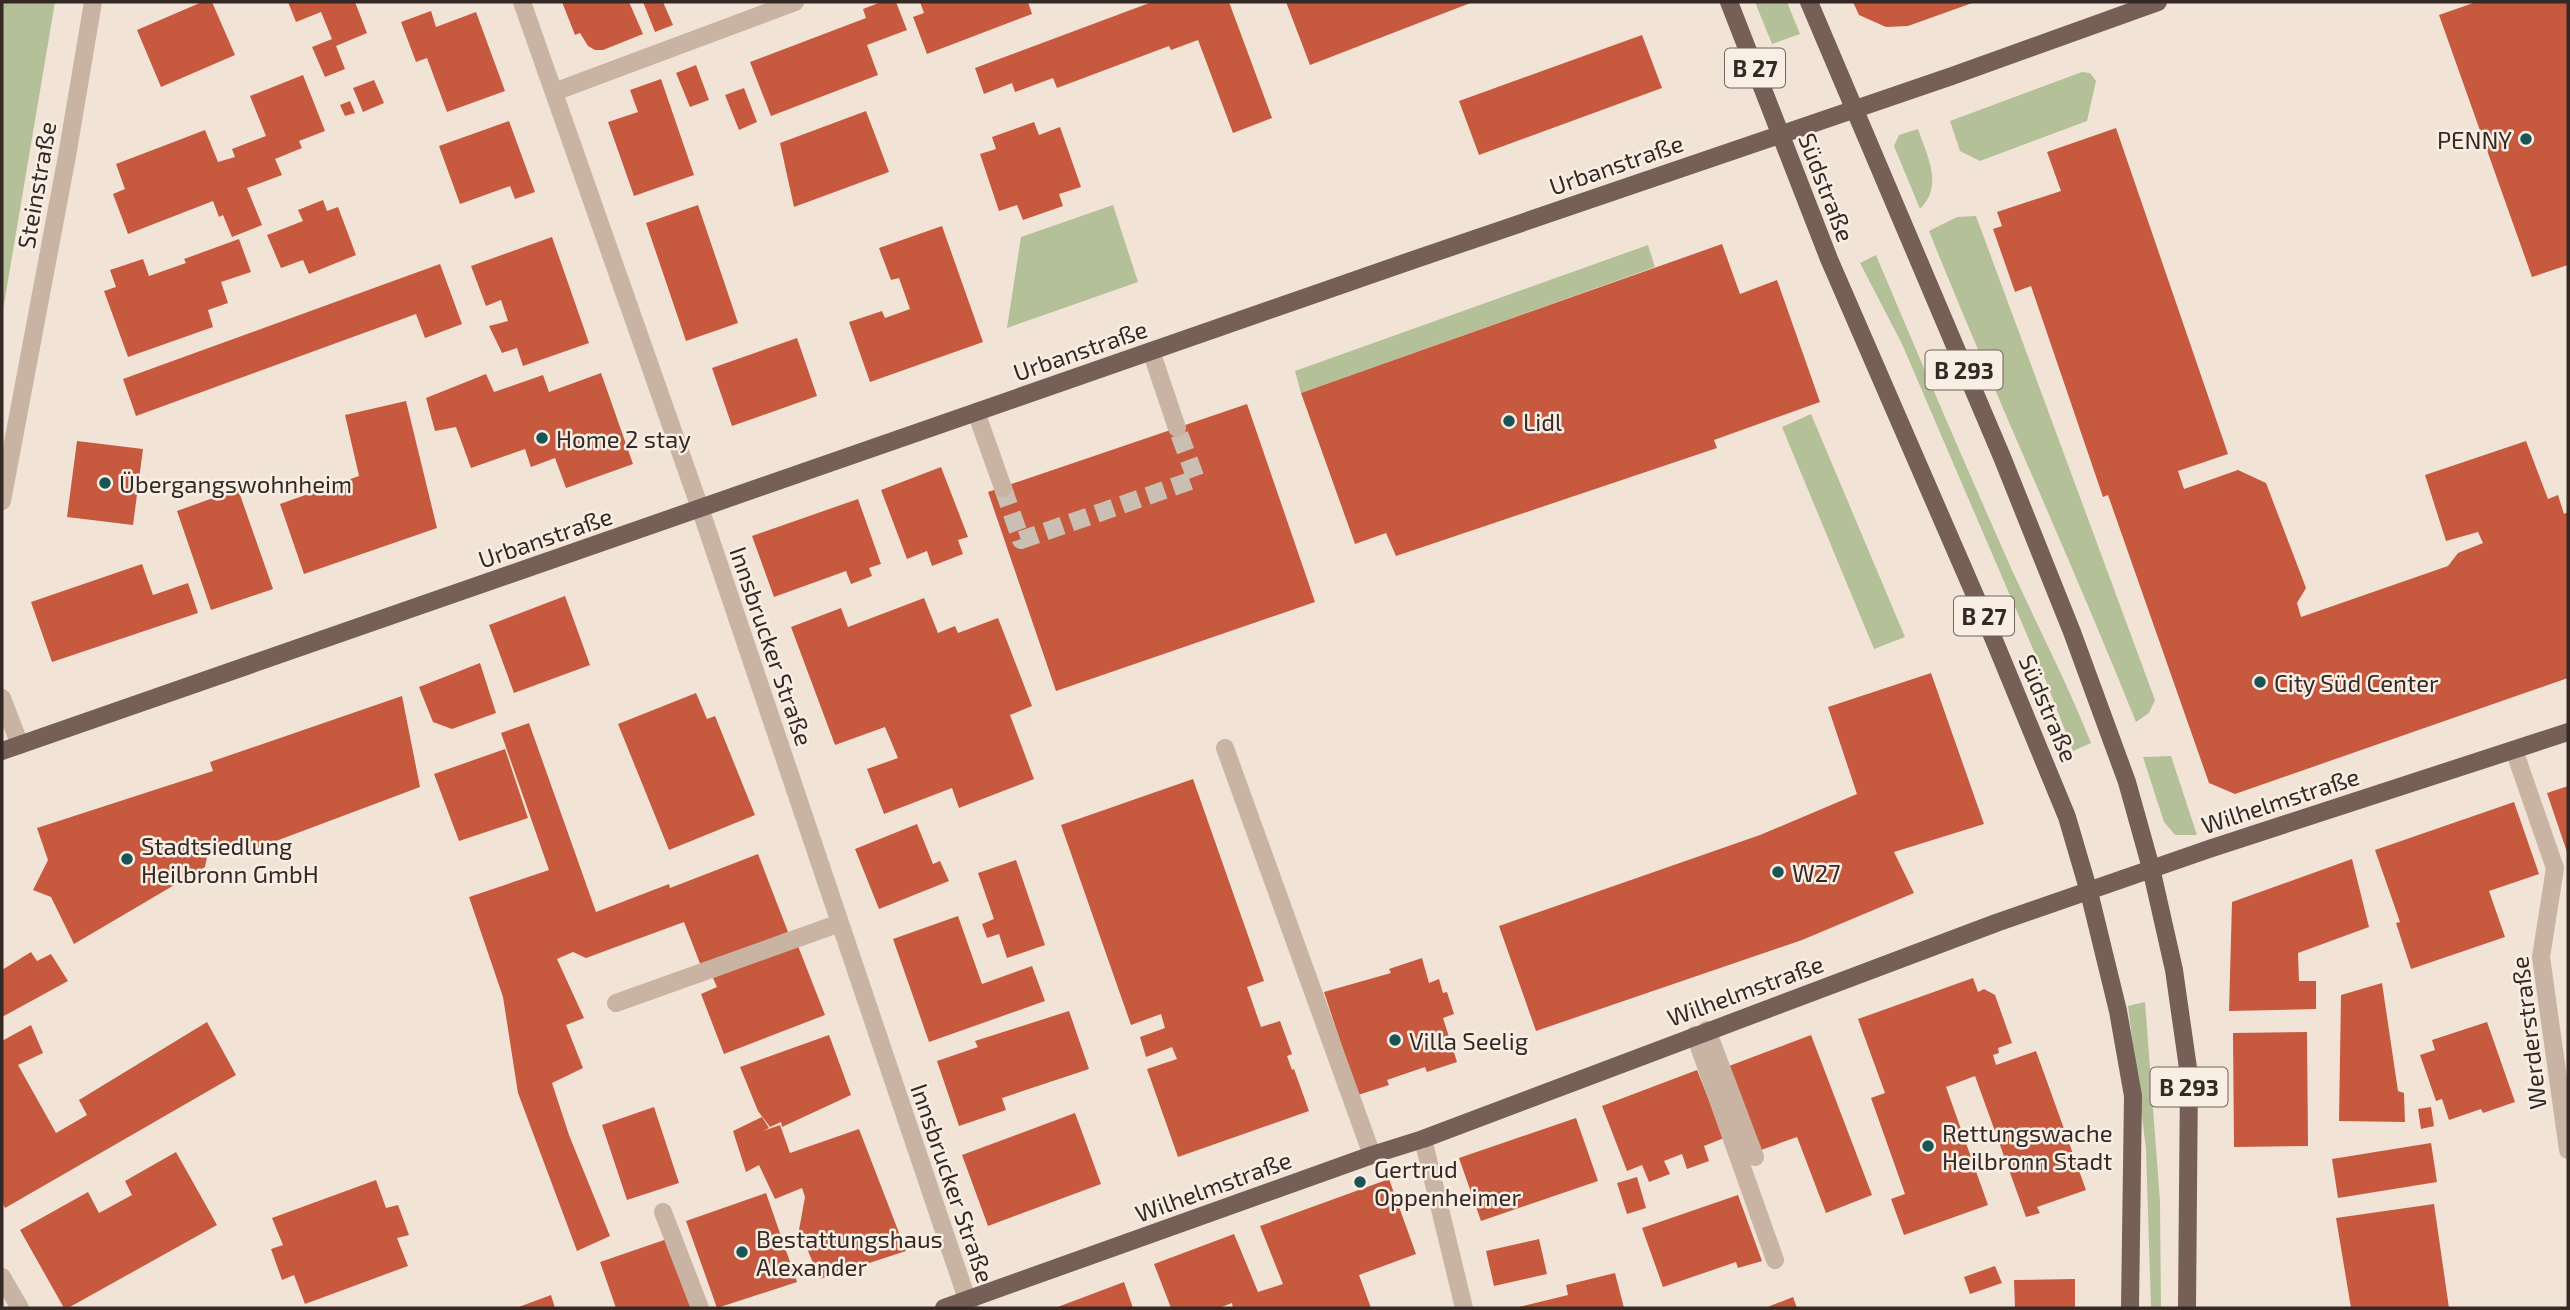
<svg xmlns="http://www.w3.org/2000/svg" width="2570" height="1310" viewBox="0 0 2570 1310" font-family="'Exo 2',sans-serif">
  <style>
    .green { fill: #b4c097 }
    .building { fill: #c7593f }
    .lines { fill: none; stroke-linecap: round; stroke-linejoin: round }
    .minor-tunnel { stroke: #cbbfb3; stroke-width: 18; stroke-dasharray: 18 9; stroke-linecap: butt }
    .minor { stroke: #c9b3a3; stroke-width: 18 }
    .major { stroke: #765f56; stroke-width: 18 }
    .poi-dot { fill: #1b5455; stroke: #f9eee3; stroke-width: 2.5 }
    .labels { text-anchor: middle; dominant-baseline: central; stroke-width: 5; stroke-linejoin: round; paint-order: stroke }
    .shield { fill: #f9eee3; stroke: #6f645e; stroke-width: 2 }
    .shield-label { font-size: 23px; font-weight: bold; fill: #342925 }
    .poi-label { font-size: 24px; fill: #342925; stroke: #f9eee3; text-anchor: start }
    .street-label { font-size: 24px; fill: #342925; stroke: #f9eee3 }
  </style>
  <rect width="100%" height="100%" fill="#f1e4d7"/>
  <path class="green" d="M2,2H55L2,316Z
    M1755,2H1787L1800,34L1772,44Z
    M2082,72L2090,73L2096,81L2087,121L1980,161L1960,151L1950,121Z
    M1918,129C1927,156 1944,185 1920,209L1894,146L1899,135Z
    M1113,205L1138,282L1007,328L1021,237Z
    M1976,216L2155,700L2149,713L2136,722C2070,557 1995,396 1929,231L1957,217Z
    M1648,245L1655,267L1301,393L1295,371Z
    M1876,255C1920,360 1965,464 2011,568C2038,627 2067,683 2091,743L2073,751L2039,663L1902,344L1860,263Z
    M1811,414L1905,637L1874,649L1782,427Z
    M2171,756L2197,835H2175L2164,822L2143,757Z
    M2145,1002L2160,1201L2161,1308H2151L2146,1149L2128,1006Z"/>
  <path class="building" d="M202,2H212L235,55L161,87L137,30Z
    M288,2H355L367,33L336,46L345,69L325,77L312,47L332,39L321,12L296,22Z
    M562,2H629L643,34L603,50H595L588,46L580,33L575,35Z
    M643,2H663L673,25L655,32Z
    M881,2H896L907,30L867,45L878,75L771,116L750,62L866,18L863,9Z
    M920,2H1028L1032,14L927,54L913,17L924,13Z
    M1152,2H1229L1272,118L1233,133L1198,40L1171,50L1169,46L1057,88L1053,78L1015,92L1012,83L984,94L975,68Z
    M1286,2H1473L1310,65Z
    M1853,2H1975L1908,26L1886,27L1859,15Z
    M2476,2H2568V265L2532,277L2439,15Z
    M431,11L436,27L476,12L505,91L447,112L427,58L416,62L401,22Z
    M1642,35L1662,88L1479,155L1459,101Z
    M696,65L709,100L690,107L676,73Z
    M303,75L325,131L299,141L302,148L275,159L282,175L247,188L262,225L232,237L223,215L219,217L213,201L128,234L113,194L125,189L116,164L205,130L218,162L235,157L232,149L266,136L250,96Z
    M661,79L694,175L634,196L608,122L638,112L630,90Z
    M374,80L384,103L363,112L353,88Z
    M744,88L757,122L739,130L725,95Z
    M350,101L355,113L345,116L340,105Z
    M866,111L889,172L794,207L780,143Z
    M509,121L535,192L515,199L510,186L460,204L439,146Z
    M1034,122L1039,135L1060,127L1081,187L1059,194L1063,206L1023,220L1017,205L999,211L980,154L996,149L992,137Z
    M2116,128L2228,454L2178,471L2184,489L2238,470L2266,483L2306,588L2297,603L2301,617L2448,566L2458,553L2483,543L2478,532L2446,541L2425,475L2526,441L2548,499L2558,495L2564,514L2568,512V678L2235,794L2209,783L2108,495L2103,497L2031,286L2015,292L1993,229L2002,226L1997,212L2061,191L2047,152Z
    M323,200L327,211L338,207L356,255L309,274L303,260L281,268L267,235L303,221L298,210Z
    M698,205L738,323L686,341L646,223Z
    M942,226L983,342L870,382L849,322L882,311L885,318L910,309L899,278L891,280L879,248Z
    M552,237L589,343L523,366L517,348L502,353L489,326L508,321L501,300L486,306L471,266Z
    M239,239L251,272L221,282L228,303L208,310L213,327L128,357L104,291L116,287L110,270L143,259L149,276L186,263L184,259Z
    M1722,244L1740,294L1777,280L1820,402L1714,440L1717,448L1396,556L1386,533L1355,544L1301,393Z
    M440,264L462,324L425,338L416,314L136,416L123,379Z
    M797,338L817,396L732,426L712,368Z
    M601,373L633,464L566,488L555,458L531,467L525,449L471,468L456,427L435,431L426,398L486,374L494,392L543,375L549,392Z
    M406,401L437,528L304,574L280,504L359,476L345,415Z
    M1247,404L1315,602L1056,691L988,492Z
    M77,441L143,449L133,525L67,517Z
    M941,467L968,537L958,540L963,554L932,566L927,551L907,559L881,490Z
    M238,489L273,589L211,610L177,511Z
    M858,499L881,564L869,568L872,576L851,584L846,571L774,597L752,536Z
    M142,564L153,595L188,583L198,613L52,662L31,602Z
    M565,596L590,665L514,693L489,625Z
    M924,598L938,633L955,626L958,633L998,618L1032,706L1010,715L1034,779L959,808L952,788L884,814L867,769L898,758L885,727L835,745L791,627L841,608L848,627Z
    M480,663L496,713L452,729L433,722L419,687Z
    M1931,673L1984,824L1894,852L1914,893L1802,940L1536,1031L1499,926L1760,835L1857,794L1828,707Z
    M696,693L707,719L715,716L755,815L669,850L618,724Z
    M402,696L420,787L241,854L239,844L207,857L205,867L74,944L51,897L33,890L48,860L37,828L213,771L210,762Z
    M529,723L596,912L669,884L670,888L758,854L788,932L701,966L684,922L586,958L573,952L557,959L584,1018L566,1025L583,1068L552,1083L569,1135L610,1236L577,1251L518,1093L503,997L469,897L549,870L501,733Z
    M505,749L528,818L459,841L434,774Z
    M1193,779L1264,981L1247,987L1261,1027L1280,1021L1292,1054L1287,1056L1292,1070L1294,1069L1309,1111L1178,1157L1147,1069L1177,1059L1172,1047L1146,1057L1140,1037L1165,1028L1161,1014L1131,1025L1061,825Z
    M2568,786V855L2547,793Z
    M2514,802L2539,874L2489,891L2505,937L2411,969L2396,923L2400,922L2375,850Z
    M917,824L933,864L940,861L949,881L879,909L855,849Z
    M2352,859L2369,927L2298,953L2299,981H2316V1009L2229,1011L2232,902Z
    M1016,860L1045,945L1007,958L999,934L987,938L982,924L994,919L978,873Z
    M958,916L982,984L1032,966L1045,1001L929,1042L893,939Z
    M798,946L825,1015L724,1054L701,994L717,987L713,978Z
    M31,952L37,961L51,954L68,981L2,1017V970Z
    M1422,958L1429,983L1439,979L1443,993L1447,992L1454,1014L1443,1018L1457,1062L1427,1072L1425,1067L1387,1080L1389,1085L1358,1095L1324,992L1391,973L1389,969Z
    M1973,978L1978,992L1984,989L1995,995L2012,1043L1998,1048L1999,1053L1993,1055L1996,1065L2036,1051L2086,1190L2037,1207L2040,1213L2026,1217L1975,1076L1946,1087L1988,1205L1904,1235L1891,1199L1905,1194L1871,1098L1885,1093L1858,1019Z
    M2382,983L2398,1091L2404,1093L2405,1122L2339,1121L2341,995Z
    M1069,1011L1089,1069L1002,1098L1006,1110L959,1126L937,1061L978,1047L975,1041Z
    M207,1022L236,1075L5,1208L2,1202V1041L31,1025L43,1053L18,1065L56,1133L87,1115L79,1100Z
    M2487,1022L2515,1102L2483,1113L2481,1109L2449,1120L2442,1099L2436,1101L2420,1055L2435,1050L2432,1040Z
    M2307,1032L2308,1146L2234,1147L2233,1033Z
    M829,1035L851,1095L782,1127L781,1122L770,1127L758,1111L740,1067Z
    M1811,1035L1872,1195L1826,1213L1797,1137L1761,1150L1729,1066Z
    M1697,1070L1724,1138L1704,1146L1709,1161L1687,1169L1682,1154L1664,1161L1670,1174L1649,1182L1642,1165L1627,1171L1602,1106Z
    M654,1107L679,1183L627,1200L602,1125Z
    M2431,1107L2434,1126L2421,1129L2418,1109Z
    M1075,1113L1101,1184L988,1226L962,1155Z
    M762,1117L769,1128L763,1131L780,1125L790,1153L859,1129L906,1251L820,1279L799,1230L805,1197L802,1188L775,1199L759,1165L746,1172L733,1131Z
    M1576,1118L1598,1181L1481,1221L1459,1158Z
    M2431,1143L2437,1182L2338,1198L2332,1159Z
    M176,1152L217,1225L68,1308H64L20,1230L88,1192L99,1213L132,1195L125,1181Z
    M1637,1177L1646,1208L1627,1214L1617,1183Z
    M1389,1179L1416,1254L1359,1275L1371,1308H1233L1232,1303L1219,1308H1171L1154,1264L1234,1234L1258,1292L1283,1284L1260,1226Z
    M376,1180L386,1208L398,1205L409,1235L397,1238L408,1266L305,1304L294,1275L282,1280L271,1249L283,1245L272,1218Z
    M766,1193L797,1282L717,1308L686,1221Z
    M1738,1195L1762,1261L1738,1268L1736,1262L1663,1287L1642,1228Z
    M2434,1204L2449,1308H2351L2336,1218Z
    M670,1238L695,1308H616L600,1262Z
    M1539,1239L1547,1274L1494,1286L1486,1251Z
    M1995,1266L2002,1283L1970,1294L1964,1277Z
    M1615,1273L1624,1308H1515L1568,1295L1566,1285Z
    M2075,1279V1308H2015L2014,1280Z
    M1124,1282L1133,1308H1055Z
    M551,1295L555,1308H516Z
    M1793,1297L1797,1308H1765Z"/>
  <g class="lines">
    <path class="minor-tunnel" d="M1003,488L1021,540L1196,479L1177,428"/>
    <path class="minor" d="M522,2L700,508L970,1308
      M554,92L795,2
      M1151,351L1177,428
      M976,412L1003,488
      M2,501L67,156L93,2
      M2,698L20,745
      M1225,748L1372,1155
      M2514,750L2555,868L2541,957L2568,1150
      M616,1003L840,923
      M1707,1030L1755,1157
      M1695,1035L1775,1260
      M1423,1139L1464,1308
      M663,1212L700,1308
      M2,1277L20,1308"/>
    <path class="major" d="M1729,2L1829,259L1987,623L2067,817L2089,892L2118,1011L2133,1096L2130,1308
      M1809,2L2002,457L2072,632L2127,782L2151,868L2174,970L2189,1075L2187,1308
      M2,751L1413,260L1952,76L2158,2
      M944,1308L1372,1155L1423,1139L1996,923L2209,849L2568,732"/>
  </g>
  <g class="poi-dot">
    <circle cx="2526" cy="139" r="7"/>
    <circle cx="1509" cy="421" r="7"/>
    <circle cx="542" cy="438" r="7"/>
    <circle cx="105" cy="483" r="7"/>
    <circle cx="2260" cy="682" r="7"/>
    <circle cx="127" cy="859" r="7"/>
    <circle cx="1778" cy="872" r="7"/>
    <circle cx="1395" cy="1040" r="7"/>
    <circle cx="1928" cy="1146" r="7"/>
    <circle cx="1360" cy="1182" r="7"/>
    <circle cx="742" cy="1252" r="7"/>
  </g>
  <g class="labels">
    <g class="shield">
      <rect x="1725" y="48.5" width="60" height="39" rx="5"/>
      <rect x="1925.5" y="350.5" width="77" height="39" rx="5"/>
      <rect x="1954" y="596.5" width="60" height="39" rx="5"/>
      <rect x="2150.5" y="1067.5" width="77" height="39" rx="5"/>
    </g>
    <g class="shield-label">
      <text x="1755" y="68">B 27</text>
      <text x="1964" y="370">B 293</text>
      <text x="1984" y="616">B 27</text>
      <text x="2189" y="1087">B 293</text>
    </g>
    <g class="poi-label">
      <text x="2512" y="139" text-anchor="end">PENNY</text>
      <text x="1523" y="421">Lidl</text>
      <text x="556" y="438">Home 2 stay</text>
      <text x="119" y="483">Übergangswohnheim</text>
      <text x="2274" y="682">City Süd Center</text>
      <text x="141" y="845">Stadtsiedlung<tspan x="141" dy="28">Heilbronn GmbH</tspan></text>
      <text x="1792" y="872">W27</text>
      <text x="1409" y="1040">Villa Seelig</text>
      <text x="1942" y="1132">Rettungswache<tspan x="1942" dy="28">Heilbronn Stadt</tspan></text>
      <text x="1374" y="1168">Gertrud<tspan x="1374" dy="28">Oppenheimer</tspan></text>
      <text x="756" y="1238">Bestattungshaus<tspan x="756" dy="28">Alexander</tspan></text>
    </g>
    <g class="street-label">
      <text transform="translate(1616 164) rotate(-19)">Urbanstraße</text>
      <text transform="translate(36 185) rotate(-80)">Steinstraße</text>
      <text transform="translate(1827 187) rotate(69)">Südstraße</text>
      <text transform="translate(1080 350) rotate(-19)">Urbanstraße</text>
      <text transform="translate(545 537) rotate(-19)">Urbanstraße</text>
      <text transform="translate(772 646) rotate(71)">Innsbrucker Straße</text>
      <text transform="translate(2049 708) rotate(67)">Südstraße</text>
      <text transform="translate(2280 800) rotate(-18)">Wilhelmstraße</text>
      <text transform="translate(1745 990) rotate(-20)">Wilhelmstraße</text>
      <text transform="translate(2528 1033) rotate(-97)">Werderstraße</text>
      <text transform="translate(953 1183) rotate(71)">Innsbrucker Straße</text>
      <text transform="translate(1213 1186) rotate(-20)">Wilhelmstraße</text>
    </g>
  </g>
  <rect width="2570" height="1310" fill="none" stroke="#342925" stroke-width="7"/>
</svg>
